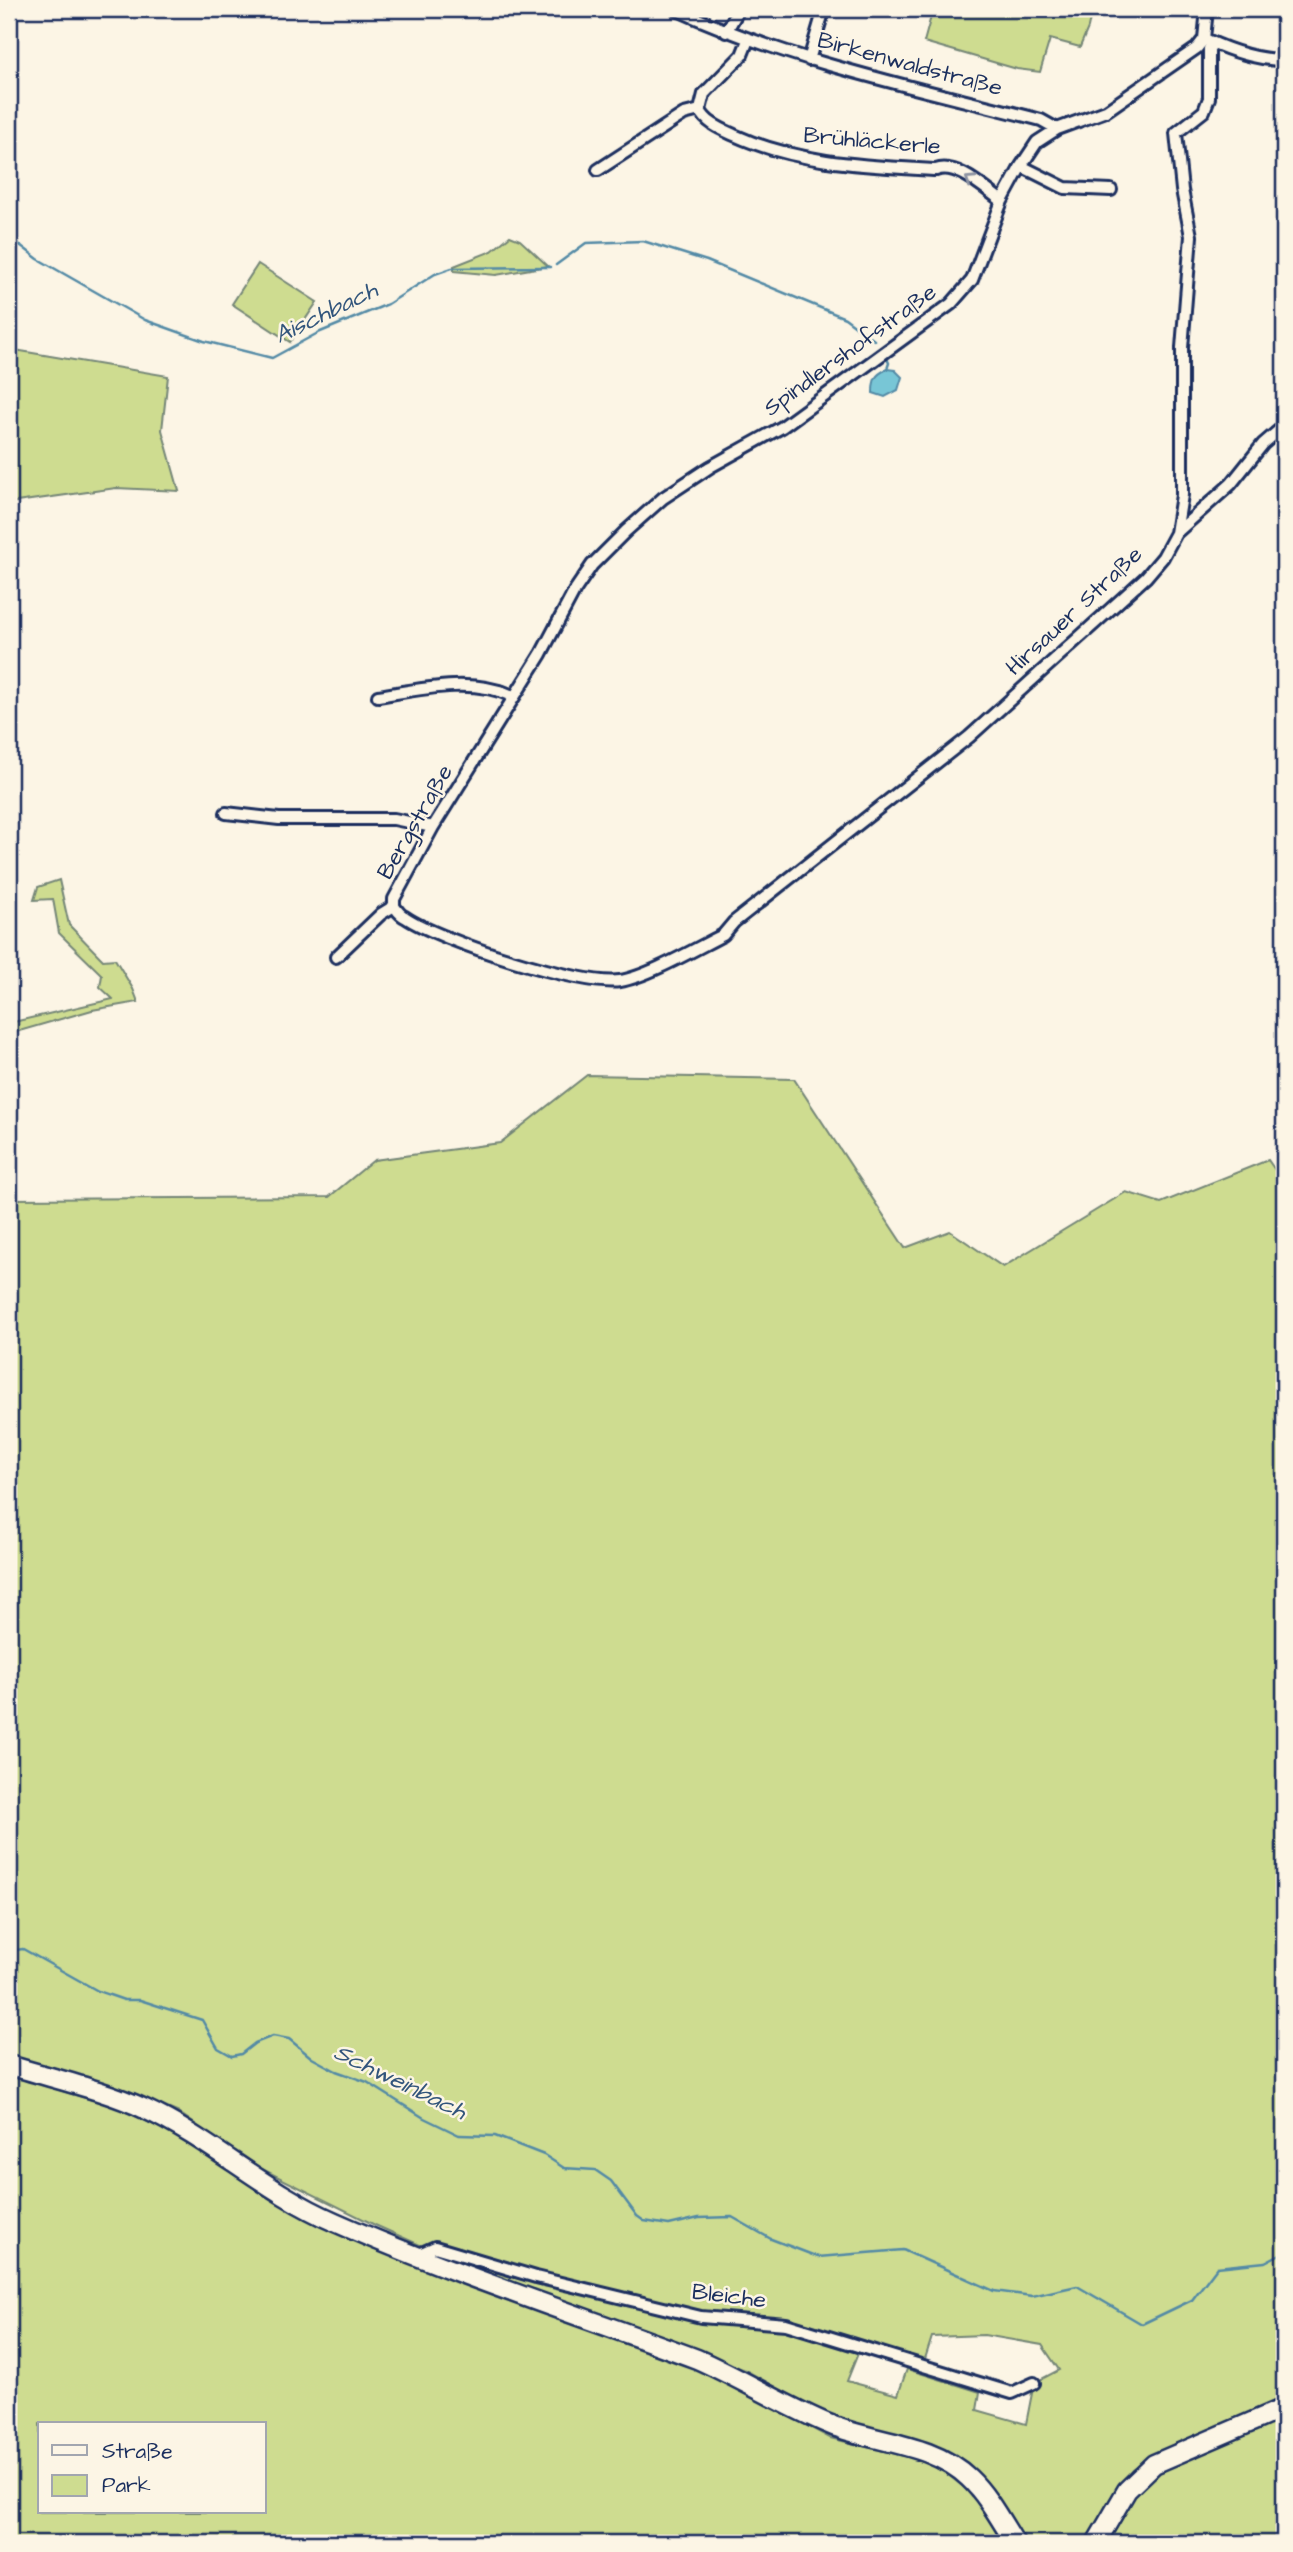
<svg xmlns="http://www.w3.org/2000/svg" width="1293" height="2552" viewBox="0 0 1293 2552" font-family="'Architects Daughter',sans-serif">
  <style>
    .green { fill: #cedc90; stroke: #748677; stroke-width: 2; fill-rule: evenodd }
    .water { fill: #78c6d6; stroke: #538aa6; stroke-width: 2 }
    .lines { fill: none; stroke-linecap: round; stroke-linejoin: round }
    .stream { stroke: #538aa6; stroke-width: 2.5 }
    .minor-casing { stroke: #1b2f5e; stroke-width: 16 }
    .primary-casing { stroke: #1b2f5e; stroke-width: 23 }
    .minor { stroke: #fcf5e5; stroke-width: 10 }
    .primary { stroke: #fcf5e5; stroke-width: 18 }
    .oneway { stroke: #8c92a2 }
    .labels { text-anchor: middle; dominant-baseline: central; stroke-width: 5; stroke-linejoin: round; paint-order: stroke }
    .street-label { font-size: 23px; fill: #1b2f5e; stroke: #fcf5e5 }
    .water-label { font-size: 24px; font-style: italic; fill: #32557c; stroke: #fcf5e5 }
  </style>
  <rect width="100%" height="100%" fill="#fcf5e5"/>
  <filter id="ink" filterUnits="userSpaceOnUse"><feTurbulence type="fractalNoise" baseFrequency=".0143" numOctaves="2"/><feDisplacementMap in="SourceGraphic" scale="14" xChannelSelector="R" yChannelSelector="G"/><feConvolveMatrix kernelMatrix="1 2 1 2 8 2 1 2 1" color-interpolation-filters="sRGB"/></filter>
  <g filter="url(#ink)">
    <path class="green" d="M933,9H1092L1088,28L1080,47L1050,39L1040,72L1017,69L924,42Z
      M510,236L520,240L548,266L496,275L454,271V266L492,251Z
      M258,264L317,302L290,342L232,304Z
      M9,349L168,376L162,430L179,491L116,488L9,503Z
      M59,880L69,925L103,960L115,959L133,989L138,1002L92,1010L9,1034V1023L113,999L100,987L102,975L59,933L53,899L34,900L38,887Z
      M587,1075L794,1079L905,1248L950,1231L1003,1267L1126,1192L1161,1203L1268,1160L1284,1183V2402L1160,2451L1133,2469L1117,2489L1085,2543H1026L981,2479L951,2454L821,2412L745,2370L449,2258L375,2225L252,2164L179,2113L131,2093L9,2057V1199L329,1197L374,1160L500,1143ZM984,2335L1042,2345L1059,2370L1034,2383L1026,2424L977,2410L980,2392L907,2369L898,2395L847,2381L861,2346L923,2365L932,2337Z
      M9,2075L116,2107L178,2136L405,2258L715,2376L830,2438L933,2463L971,2493L1004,2543H9ZM40,2424H264V2512H40Z
      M1284,2418V2543H1108L1132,2496L1168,2465Z"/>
    <path class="water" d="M887,369L895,370L902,377L898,390L885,397L873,393C873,379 875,375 887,369Z"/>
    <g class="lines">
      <path class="stream" d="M9,241L20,245L38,259L145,320L204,341L272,358L318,333L388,304L435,274L452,268L550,267
        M556,265L586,243L643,241L707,261L845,318L874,340
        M886,356L889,363L887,369
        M9,1951L23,1949L98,1991L124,2000H140L202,2020L218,2048L232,2056L241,2054L255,2043L273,2036L289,2039L312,2058L336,2071L367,2082L424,2118L459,2135L495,2136L544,2155L564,2168L595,2170L611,2181L637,2216L644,2221L669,2225L699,2218L732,2217L771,2239L818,2257L903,2250L994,2291L1032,2296L1077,2286L1142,2324L1192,2300L1217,2267L1265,2262L1284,2252"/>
      <g class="minor-casing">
        <path id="minor" d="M675,9C792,62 917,88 1041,120L1057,129
          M1207,9L1204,39L1197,48L1106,111L1057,129L1037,142L1021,166L1002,201L972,280L951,304L782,427L710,467L663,498L626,531L592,565L575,590L541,654L433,827L394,899V906C397,910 400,915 405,917C438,940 582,987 620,981C647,977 697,948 723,935L734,922L969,737L1146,577L1163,557L1176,533L1182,495V348L1191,236L1182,190L1176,133L1204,111L1209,98V49L1213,43
          M726,32L739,9
          M1207,40C1231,51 1257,60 1284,60
          M809,60L824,9
          M700,110C706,123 721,129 734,135C798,164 867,166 936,170C957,162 985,189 1002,201
          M700,110L704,94L742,55L748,40
          M1021,166L1065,188L1111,190
          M598,170L684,114L700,110
          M1176,533L1231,484L1263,444L1284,426
          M378,696C421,689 472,677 513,696
          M226,813L279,819H394L433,827
          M336,957L381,914L394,906
          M417,2255L435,2247L536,2277L701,2317L786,2324L1012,2393L1034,2383"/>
      </g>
      <g class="primary-casing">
        <path id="primary" d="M9,2065C54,2079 102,2089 145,2109C212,2140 267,2193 335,2222C453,2274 576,2314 697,2359C742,2379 785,2406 831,2425C875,2443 933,2443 969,2478C988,2496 1001,2521 1015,2543
          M1096,2543L1127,2490L1154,2464L1284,2408"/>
      </g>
      <use href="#minor" class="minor"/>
      <use href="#primary" class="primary"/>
    </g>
    <defs><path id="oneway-chevron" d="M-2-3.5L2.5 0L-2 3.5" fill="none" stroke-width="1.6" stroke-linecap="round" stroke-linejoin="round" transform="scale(1.75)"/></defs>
    <use class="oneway" href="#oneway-chevron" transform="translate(970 180) rotate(-147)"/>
  </g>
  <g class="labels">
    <g class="street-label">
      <text transform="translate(910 64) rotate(15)">Birkenwaldstraße</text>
      <text transform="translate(872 141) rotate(5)">Brühläckerle</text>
      <text transform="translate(850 350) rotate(-36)">Spindlershofstraße</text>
      <text transform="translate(1074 611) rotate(-43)">Hirsauer Straße</text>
      <text transform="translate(415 822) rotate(-60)">Bergstraße</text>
      <text transform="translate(729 2296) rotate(7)">Bleiche</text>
    </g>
    <g class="water-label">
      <text transform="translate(326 313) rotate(-26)">Aischbach</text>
      <text transform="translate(400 2082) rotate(26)">Schweinbach</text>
    </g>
  </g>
  <rect width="1293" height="2552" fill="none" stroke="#fcf5e5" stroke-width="35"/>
  <rect x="18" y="18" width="1258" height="2517" fill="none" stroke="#1b2f5e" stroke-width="2.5" filter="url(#ink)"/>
  <rect x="38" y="2422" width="228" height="91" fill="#fcf5e5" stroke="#a2a6af" stroke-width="2"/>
  <rect x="52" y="2445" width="35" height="10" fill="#fcf5e5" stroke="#a2a6af" stroke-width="2"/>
  <text x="102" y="2458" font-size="21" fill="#1b2f5e">Straße</text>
  <rect x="52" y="2475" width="35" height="21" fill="#cedc90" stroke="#a2a6af" stroke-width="2"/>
  <text x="102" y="2492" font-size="21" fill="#1b2f5e">Park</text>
</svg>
